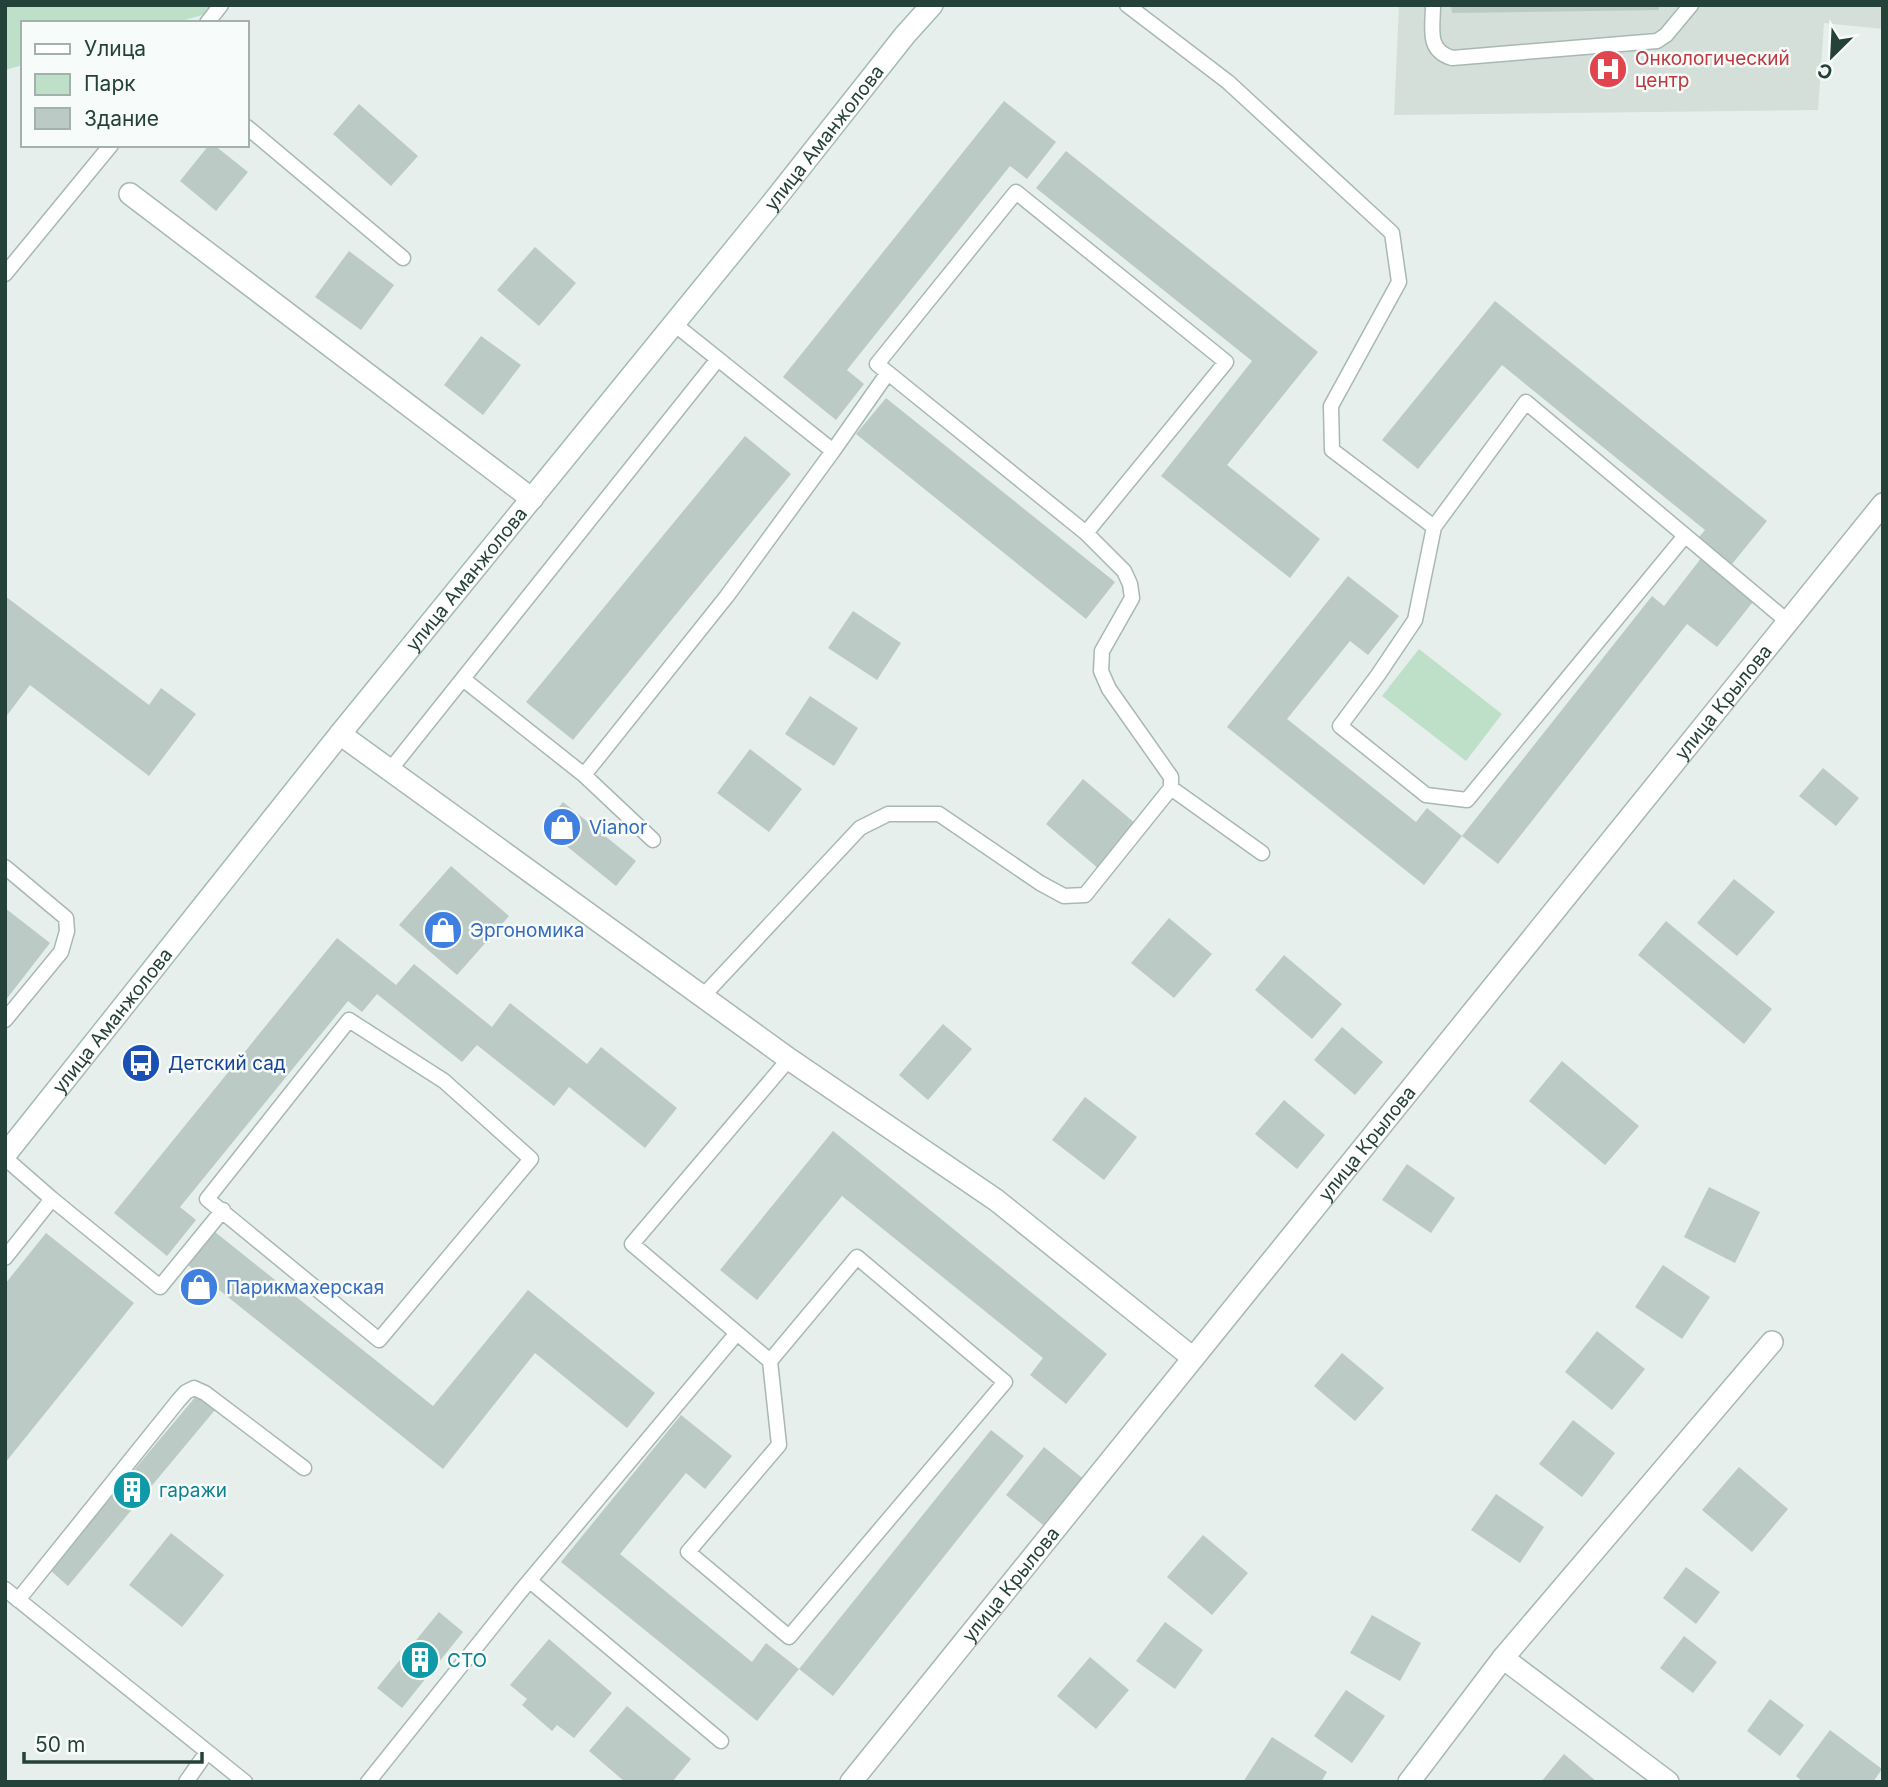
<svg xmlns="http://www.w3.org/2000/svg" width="1888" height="1787" viewBox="0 0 1888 1787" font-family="Inter,sans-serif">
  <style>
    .built { fill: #d4dfda }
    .green { fill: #bfe0c8 }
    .building { fill: #bbcac4 }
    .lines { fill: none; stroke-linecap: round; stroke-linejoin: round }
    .lane-casing { stroke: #a8b8b2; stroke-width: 17 }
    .street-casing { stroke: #a8b8b2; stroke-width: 24 }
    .secondary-casing { stroke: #a4bbb3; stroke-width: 24 }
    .lane { stroke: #fff; stroke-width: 14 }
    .street { stroke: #fff; stroke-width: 21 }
    .secondary { stroke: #fff; stroke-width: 21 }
    .labels { text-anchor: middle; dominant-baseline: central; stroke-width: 5; stroke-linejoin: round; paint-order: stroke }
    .health-label { font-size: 19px; fill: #be3a42; stroke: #f7fbf9; text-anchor: start }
    .street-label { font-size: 19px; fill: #24423a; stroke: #f7fbf9 }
    .shop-label { font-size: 19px; fill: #366cbe; stroke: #f7fbf9; text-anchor: start }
    .transit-label { font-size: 19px; fill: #164399; stroke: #f7fbf9; text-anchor: start }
    .culture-label { font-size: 19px; fill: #0d838f; stroke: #f7fbf9; text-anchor: start }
  </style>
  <rect width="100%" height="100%" fill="#e6efeb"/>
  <path class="built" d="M1399,5H1883V29L1824,23L1818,110L1394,115Z"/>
  <path class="green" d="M5,5H216L213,12L174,23H23V65L5,70Z
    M1419,649L1502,714L1466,761L1382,696Z"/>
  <path class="building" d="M1451,5H1659V10L1452,13Z
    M1004,101L1056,142L1027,179L1010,166L847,370L864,384L836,420L783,377Z
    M359,104L418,156L391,186L333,134Z
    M209,145H214L248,172L216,211L180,181Z
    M1066,151L1318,352L1227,465L1320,539L1290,578L1161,476L1252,361L1036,188Z
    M535,247L576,283L539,326L497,290Z
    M349,251L394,285L361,330L315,297Z
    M1495,301L1767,521L1728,569L1695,542L1705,530L1502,365L1418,469L1382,440Z
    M481,336L521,365L483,415L444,385Z
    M886,398L1115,582L1086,619L856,434Z
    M745,436L791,474L573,740L526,702Z
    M1702,557L1756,598L1717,647L1687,624L1498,864L1462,836L1652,596L1664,606Z
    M1348,576L1399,616L1368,655L1350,641L1287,719L1416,822L1427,808L1462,836L1424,885L1227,727Z
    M5,596L149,705L161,688L196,714L149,776L30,685L5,718Z
    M853,611L901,643L877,680L828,648Z
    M810,696L858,728L834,766L785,734Z
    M750,749L802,789L769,832L717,793Z
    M1823,768L1859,798L1836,826L1799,796Z
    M1083,779L1136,824L1099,869L1046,824Z
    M563,802L636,861L616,886L543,827Z
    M451,866L509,916L457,975L399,925Z
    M1734,879L1775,912L1737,956L1697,923Z
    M5,908L50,943L5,1001Z
    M1169,918L1212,954L1174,998L1131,963Z
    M1666,921L1772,1009L1744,1044L1638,955Z
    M337,938L396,985L414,964L492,1027L510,1003L587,1064L601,1047L677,1108L645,1148L569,1087L554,1106L477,1045L462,1062L377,994L362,1012L348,1001L180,1207L196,1220L167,1256L114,1213Z
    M1284,955L1342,1004L1312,1039L1255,990Z
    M943,1024L972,1049L928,1100L899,1075Z
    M1342,1027L1383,1062L1355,1095L1314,1060Z
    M1562,1061L1639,1126L1605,1165L1529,1101Z
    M1085,1097L1137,1137L1104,1180L1052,1140Z
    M1284,1100L1325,1135L1297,1169L1255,1134Z
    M833,1131L1107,1354L1066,1404L1030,1375L1043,1358L842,1196L757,1300L720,1270Z
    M1407,1164L1455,1198L1431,1233L1382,1200Z
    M1709,1187L1760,1212L1735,1263L1684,1237Z
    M215,1232L433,1406L528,1290L655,1393L627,1428L535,1353L443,1469L188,1265Z
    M46,1233L134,1303L5,1463V1284Z
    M1663,1265L1710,1297L1682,1339L1635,1307Z
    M1597,1331L1645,1369L1612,1410L1565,1372Z
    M1342,1353L1384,1388L1355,1421L1314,1386Z
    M197,1395L215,1410L68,1586L50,1570Z
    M681,1415L732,1456L705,1489L686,1473L620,1554L752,1662L766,1643L799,1669L757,1721L561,1562Z
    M1573,1420L1615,1453L1582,1497L1539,1464Z
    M991,1430L1024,1456L833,1696L799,1669Z
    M1044,1447L1086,1481L1048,1529L1006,1495Z
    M1739,1467L1788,1509L1752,1552L1702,1510Z
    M1496,1494L1544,1527L1520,1563L1471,1530Z
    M171,1533L224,1575L182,1627L129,1585Z
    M1203,1535L1248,1573L1212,1615L1167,1577Z
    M1686,1567L1720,1592L1696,1624L1663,1598Z
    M439,1612L463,1632L402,1708L377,1688Z
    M1372,1615L1421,1643L1400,1681L1350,1653Z
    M1165,1622L1203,1650L1175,1689L1136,1661Z
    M1684,1636L1717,1662L1693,1693L1660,1668Z
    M549,1639L612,1693L574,1738L557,1725L552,1731L522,1705L527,1699L510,1685Z
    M1090,1657L1129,1690L1096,1729L1057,1696Z
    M1346,1690L1385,1716L1352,1763L1314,1736Z
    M1770,1699L1804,1725L1780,1756L1747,1731Z
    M627,1706L691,1759L672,1782H625L589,1751Z
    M1830,1730L1882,1769L1873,1782H1803L1796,1776Z
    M1272,1737L1327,1772L1321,1782H1243Z
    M1564,1754L1597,1782H1541Z"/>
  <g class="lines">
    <g class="lane-casing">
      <path id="lane" d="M1127,5L1228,82L1392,233L1399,282L1331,406L1332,450L1434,527L1526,402L1787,621
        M1433,5C1433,28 1426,50 1452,58L1657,41L1666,35L1691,5
        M207,23L221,5
        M247,127L403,258
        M1016,192L1226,362L1086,533L877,364Z
        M5,274L111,145
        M673,323L833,451L887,374
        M1434,527L1415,620L1378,675L1340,726L1426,795L1467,800L1684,537
        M463,679L584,775L653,840
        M390,770L718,359
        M584,775L727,596L833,451
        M1171,788L1262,853
        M5,867L66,918L67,931L61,952L5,1020
        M703,996L860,828L888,814H939L1040,883L1064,896L1085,895L1171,788V777L1109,689L1101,671L1102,651L1132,598L1130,584L1124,571L1086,533
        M349,1020L444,1081L531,1159L379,1340L207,1199Z
        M5,1158L52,1199L160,1287L223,1210
        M5,1258L52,1199
        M770,1361L857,1257L1005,1382L789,1637L688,1552L779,1445L770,1361L632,1244L789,1059
        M530,1581L721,1741
        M5,1589L245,1782
        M18,1600L178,1401L186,1392L194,1388L205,1393L304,1468
        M186,1782L207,1752
        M368,1782L520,1592L737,1333"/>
    </g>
    <g class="street-casing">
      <g id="street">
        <path d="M130,194L532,499"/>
        <path d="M340,734L789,1059L996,1200L1193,1358"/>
        <path d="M1503,1658L1668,1782"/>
        <path id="s1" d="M851,1782L1883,504"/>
        <path d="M1409,1782L1503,1658L1772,1342"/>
      </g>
    </g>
    <g class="secondary-casing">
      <g id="secondary">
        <path id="s2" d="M5,1155L340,734L769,207L905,35L932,5"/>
      </g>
    </g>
    <use href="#lane" class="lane"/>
    <use href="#street" class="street"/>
    <use href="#secondary" class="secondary"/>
  </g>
  <defs>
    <g id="hospital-disc" transform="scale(2.0125)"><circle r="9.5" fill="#e0444e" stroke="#f7fbf9"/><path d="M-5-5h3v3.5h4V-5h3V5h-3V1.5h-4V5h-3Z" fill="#fff"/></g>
    <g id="shop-disc" transform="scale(2.0125)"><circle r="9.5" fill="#3f7fe0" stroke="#f7fbf9"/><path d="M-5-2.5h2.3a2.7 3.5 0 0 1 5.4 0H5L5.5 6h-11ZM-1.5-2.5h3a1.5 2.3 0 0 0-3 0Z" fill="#fff"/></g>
    <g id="bus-disc" transform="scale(2.0125)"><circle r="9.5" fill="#1a4fb4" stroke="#f7fbf9"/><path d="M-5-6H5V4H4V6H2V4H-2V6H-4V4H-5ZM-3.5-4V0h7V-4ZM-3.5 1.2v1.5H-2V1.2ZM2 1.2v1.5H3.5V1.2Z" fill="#fff"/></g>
    <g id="building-disc" transform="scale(2.0125)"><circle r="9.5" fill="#0f9aa8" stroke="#f7fbf9"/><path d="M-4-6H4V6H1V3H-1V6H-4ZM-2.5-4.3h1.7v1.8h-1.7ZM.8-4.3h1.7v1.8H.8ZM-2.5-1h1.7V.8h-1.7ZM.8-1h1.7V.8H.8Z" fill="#fff"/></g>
  </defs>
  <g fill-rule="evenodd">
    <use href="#hospital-disc" x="1608" y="69"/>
    <use href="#shop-disc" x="562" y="827"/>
    <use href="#shop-disc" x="443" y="930"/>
    <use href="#bus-disc" x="141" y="1063"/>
    <use href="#shop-disc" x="199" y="1287"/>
    <use href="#building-disc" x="132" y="1490"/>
    <use href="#building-disc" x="420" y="1660"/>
  </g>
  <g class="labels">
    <g class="health-label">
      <text x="1635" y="58">Онкологический<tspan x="1635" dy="22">центр</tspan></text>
    </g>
    <g class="street-label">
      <text stroke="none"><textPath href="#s2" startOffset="1306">улица Аманжолова</textPath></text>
      <text stroke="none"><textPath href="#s2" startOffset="738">улица Аманжолова</textPath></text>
      <text stroke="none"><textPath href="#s1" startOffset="1388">улица Крылова</textPath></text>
      <text stroke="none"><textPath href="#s2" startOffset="172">улица Аманжолова</textPath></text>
      <text stroke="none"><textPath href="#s1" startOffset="821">улица Крылова</textPath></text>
      <text stroke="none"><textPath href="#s1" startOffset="254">улица Крылова</textPath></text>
    </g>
    <g class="shop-label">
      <text x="589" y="827">Vianor</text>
      <text x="470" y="930">Эргономика</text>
      <text x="226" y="1287">Парикмахерская</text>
    </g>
    <g class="transit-label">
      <text x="168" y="1063">Детский сад</text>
    </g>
    <g class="culture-label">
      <text x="159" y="1490">гаражи</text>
      <text x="447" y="1660">СТО</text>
    </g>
  </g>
  <rect width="1888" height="1787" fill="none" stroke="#24423a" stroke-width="14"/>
  <rect x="21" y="21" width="228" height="126" fill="#f7fbf9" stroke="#a3b1ad" stroke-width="2"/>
  <rect x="35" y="44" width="35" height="10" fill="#ffffff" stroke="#a3b1ad" stroke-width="2"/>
  <text x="84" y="56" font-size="21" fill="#24423a">Улица</text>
  <rect x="35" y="74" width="35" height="21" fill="#bfe0c8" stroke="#a3b1ad" stroke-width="2"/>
  <text x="84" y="91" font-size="21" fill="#24423a">Парк</text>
  <rect x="35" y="108" width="35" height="21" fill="#bbcac4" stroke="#a3b1ad" stroke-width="2"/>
  <text x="84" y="126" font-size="21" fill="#24423a">Здание</text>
  <g transform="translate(1832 56) rotate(204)" stroke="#f7fbf9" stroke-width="5" paint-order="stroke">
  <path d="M0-5L12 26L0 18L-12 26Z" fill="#24423a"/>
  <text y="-10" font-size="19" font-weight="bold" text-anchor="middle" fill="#24423a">С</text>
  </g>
  <path d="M24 1752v10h178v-10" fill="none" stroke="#24423a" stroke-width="3.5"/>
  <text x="35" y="1752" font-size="21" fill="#24423a" stroke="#f7fbf9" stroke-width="5" paint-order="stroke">50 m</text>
</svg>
